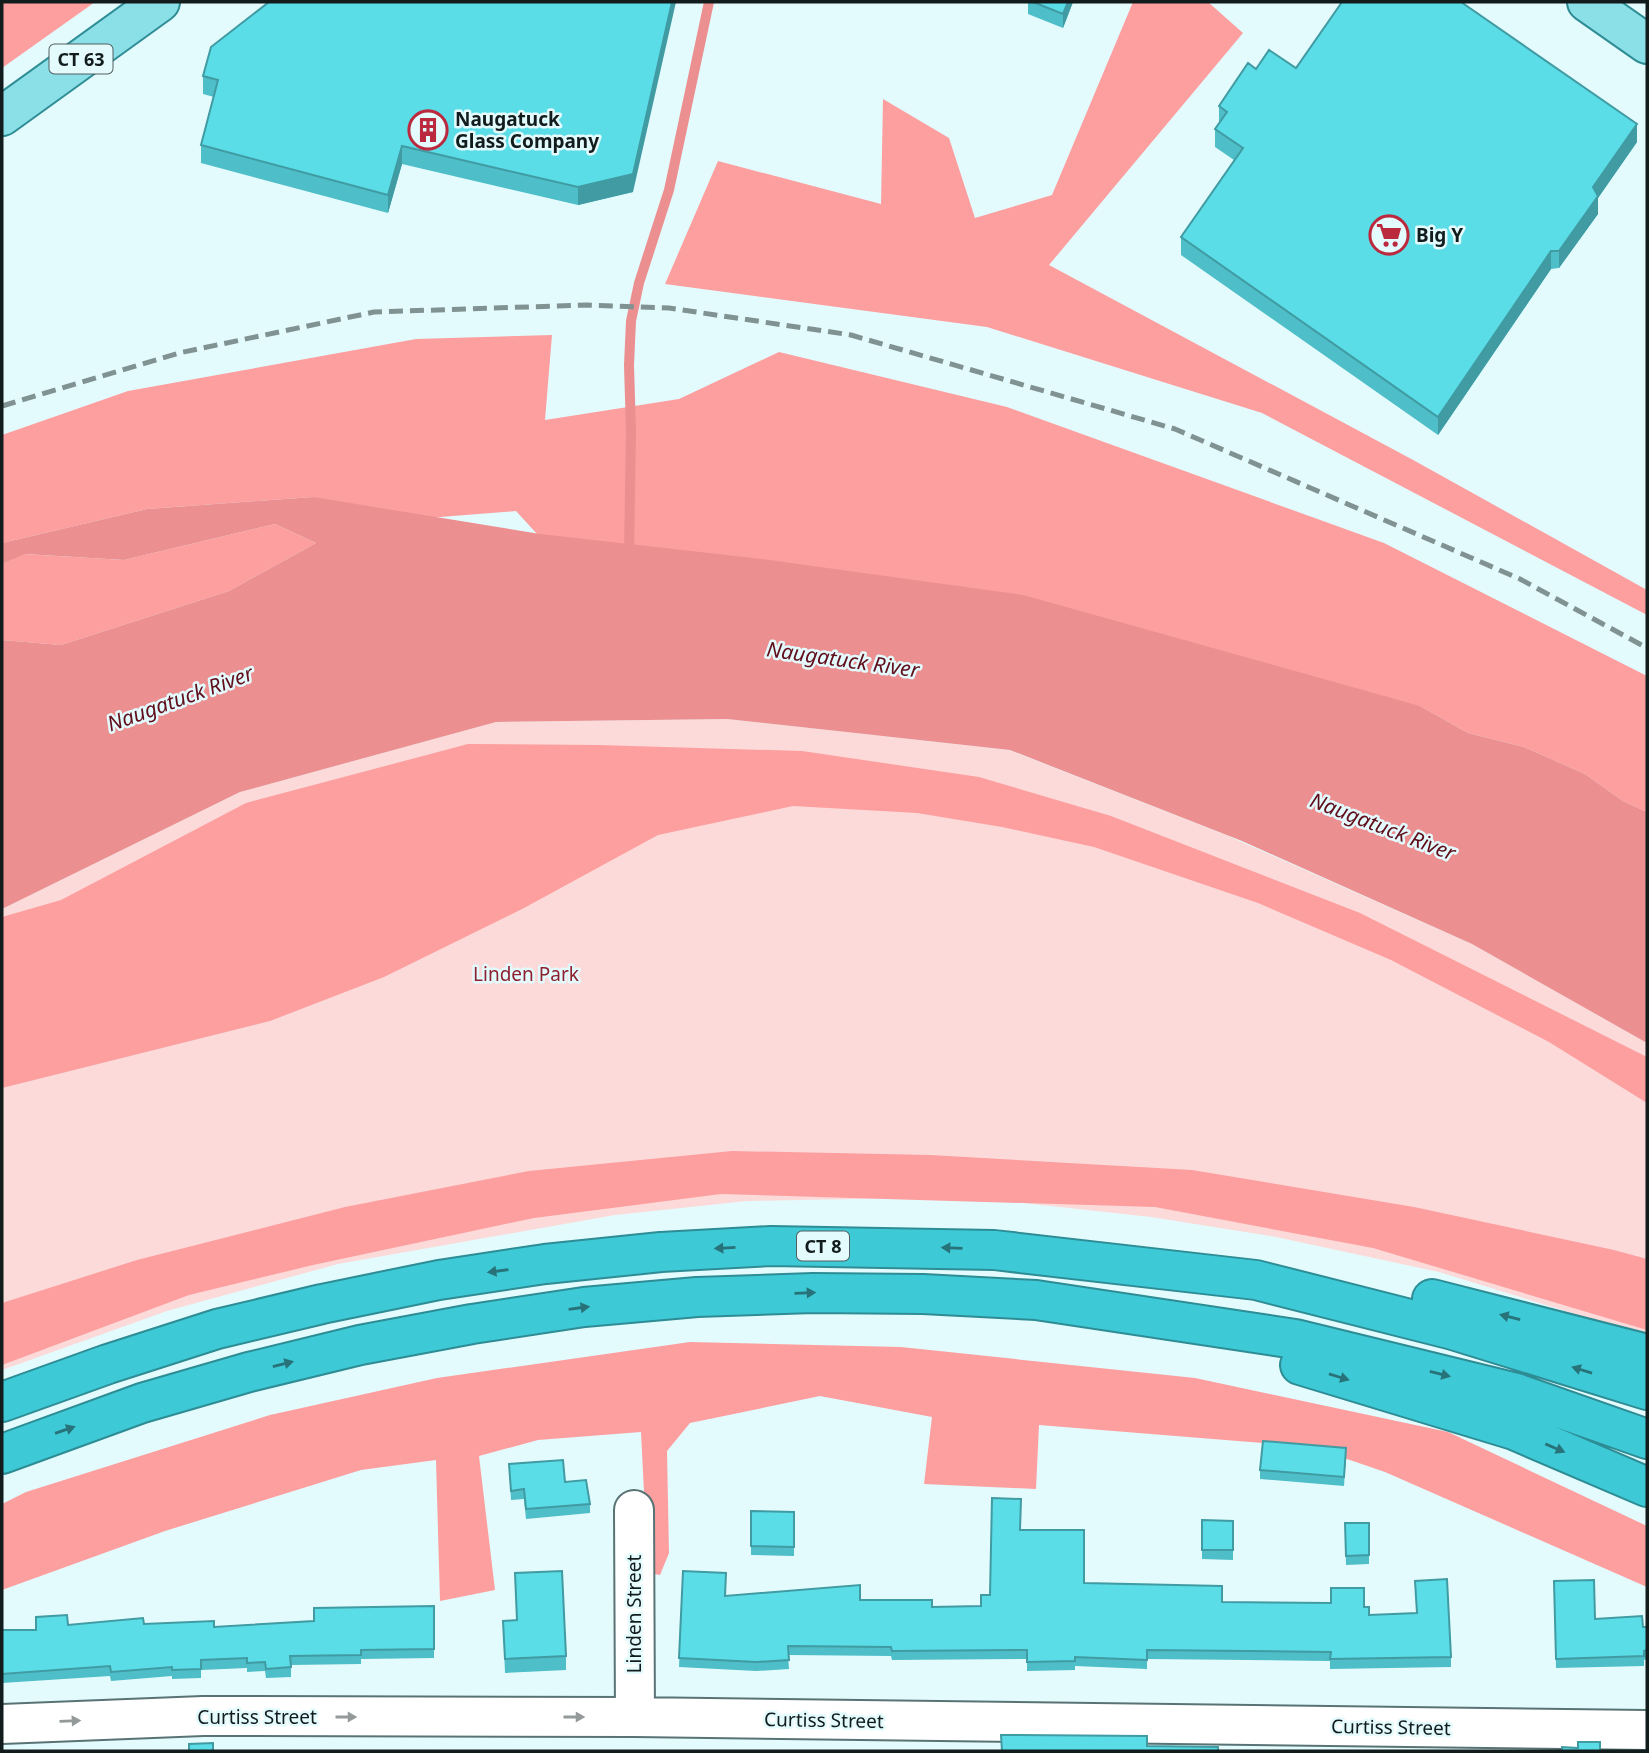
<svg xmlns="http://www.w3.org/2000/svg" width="1649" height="1753" viewBox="0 0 1649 1753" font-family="'Noto Sans',sans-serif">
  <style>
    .green { fill: #fcdad9 }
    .forest { fill: #fd9e9f }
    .water { fill: #ec8f90 }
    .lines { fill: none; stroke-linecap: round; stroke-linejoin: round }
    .stream { stroke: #ec8f90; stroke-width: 10 }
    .minor-casing { stroke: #597375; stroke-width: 42 }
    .major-casing { stroke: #2e8c95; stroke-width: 42 }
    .highway-casing { stroke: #2e8c95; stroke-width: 42 }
    .minor { stroke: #fff; stroke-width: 38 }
    .major { stroke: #8bdfe6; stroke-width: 38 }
    .highway { stroke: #3dc9d5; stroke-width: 38 }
    .rail { stroke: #819293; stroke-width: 5; stroke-dasharray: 14 7; stroke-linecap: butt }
    .wall { fill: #4ebec8 }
    .shaded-wall { fill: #409ba2 }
    .building { fill: #5bdde8; stroke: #409ba2; stroke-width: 2 }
    .oneway { fill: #287279 }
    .oneway2 { fill: #949999 }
    .labels { text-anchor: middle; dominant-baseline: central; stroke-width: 5; stroke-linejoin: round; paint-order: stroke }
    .shield { fill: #e4fbfd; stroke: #515f60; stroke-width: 2 }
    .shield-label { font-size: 18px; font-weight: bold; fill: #121c1d }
    .poi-label { font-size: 19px; font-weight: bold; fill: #121c1d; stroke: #e4fbfd; text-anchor: start }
    .park-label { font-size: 19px; fill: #8d202e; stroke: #e4fbfd }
    .street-label { font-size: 19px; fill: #121c1d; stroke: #e4fbfd }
    .water-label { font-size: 21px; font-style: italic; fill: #610e1b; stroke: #e4fbfd }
  </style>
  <rect width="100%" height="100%" fill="#e4fbfd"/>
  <path class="green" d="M727,719L1009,750L1226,835L1472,944L1647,1043V1336L1439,1272L1276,1237L1151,1217L1014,1202L912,1198L747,1201L615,1215L338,1264L167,1311L2,1370V909L240,792L496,722Z"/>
  <path class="forest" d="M2,2H95L2,68Z
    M1133,2H1208L1243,33L1049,265L1415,461L1647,590V615L1262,413L987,327L665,284L718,161L881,204L883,99L949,138L975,218L1052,195Z
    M552,335L545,420L679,399L779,352L1007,407L1384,543L1647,676V812L1623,801L1585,774L1524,747L1468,733L1420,706L570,570L516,511L377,522L313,497L147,509L2,543V435L128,391L416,339Z
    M275,524L316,543L229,591L61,645L2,640V564L24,554L124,560Z
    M468,744L598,745L802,751L979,777L1111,816L1360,913L1647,1057V1103L1549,1042L1391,960L1258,903L1094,847L1002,827L917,813L793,806L658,835L524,908L384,977L270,1021L2,1088V917L61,900L246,803Z
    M732,1151L930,1155L1192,1170L1414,1207L1614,1250L1647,1259V1330L1373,1248L1155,1207L721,1194L534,1218L313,1265L189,1295L2,1365V1303L137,1260L345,1207L529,1171Z
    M690,1342L901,1347L1195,1378L1448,1432L1647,1526V1587L1385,1472L1312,1447L1039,1425L1036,1489L924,1484L932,1417L820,1396L690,1423L667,1451L669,1553L660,1575L648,1573L641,1432L538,1440L479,1456L495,1590L440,1601L436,1460L361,1470L165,1531L2,1590V1504L26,1492L270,1415L437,1378Z"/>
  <path class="water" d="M313,497L540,534L762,559L1023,595L1420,706L1468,733L1524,747L1585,774L1623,801L1647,812V1043L1472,944L1242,841L1010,750L727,719L496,722L240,792L2,909V640L61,645L229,591L316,543L275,524L124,560L25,554L2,564V543L147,509Z"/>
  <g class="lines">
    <path class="stream" d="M629,555L631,432L629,365L631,321L639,283L669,190L709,2"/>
    <g class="minor-casing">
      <path id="minor" d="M634,1510L635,1717
        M2,1724L203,1716L635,1717L1647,1730"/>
    </g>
    <g class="major-casing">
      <path id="major" d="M1587,2L1647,44
        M2,116L160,2"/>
    </g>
    <g class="highway-casing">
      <path id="highway" d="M1432,1299L1647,1354
        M1300,1365L1514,1430L1647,1487
        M2,1402L108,1364L217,1329L322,1304L439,1280L545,1264L661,1252L771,1246L994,1250L1256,1280L1453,1330L1647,1390
        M2,1454L142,1403L249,1372L360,1345L472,1324L584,1307L697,1297L813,1293L923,1294L1036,1300L1295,1339L1516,1393L1647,1439"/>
    </g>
    <use href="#minor" class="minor"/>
    <use href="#major" class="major"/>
    <use href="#highway" class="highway"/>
    <path class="rail" d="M2,406L179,353L374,312L587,305L669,308L851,335L1175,429L1520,579L1647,648"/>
  </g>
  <path class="wall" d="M1028,2H1073L1063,28L1028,14Z
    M1296,68L1637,142L1598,198V214L1559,268L1551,269L1438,435L1181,255V237L1234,160L1215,147V129L1219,124V106L1256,69Z
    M203,76L633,192L578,205L402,164L388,213L201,163V145L214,97L203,94Z
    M1346,1457L1344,1486L1260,1479V1470Z
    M509,1464L565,1482L590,1504V1513L526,1519L524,1499L511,1500Z
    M751,1511L794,1512V1556L751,1555Z
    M1202,1520L1233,1521V1560L1202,1559Z
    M1345,1523H1369V1564L1346,1565Z
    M683,1571L726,1596L860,1600L932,1607L981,1606L990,1595L1084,1583L1222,1602L1364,1607L1369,1615L1417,1613L1415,1590L1451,1657V1667L1330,1669V1661L1147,1659V1669L1075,1666V1670L1027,1671V1659L892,1660L891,1656L788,1655L789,1669L756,1671L679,1667Z
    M515,1573L566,1656V1670L505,1673L503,1621L517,1620Z
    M1554,1581L1595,1619L1643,1627H1647V1659L1644,1660V1666L1556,1668Z
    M434,1606V1658L361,1659V1664L291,1665V1677L266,1678L265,1671L247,1672V1668L201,1670V1678L172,1679V1676L111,1681L110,1676L2,1683V1630H36V1617L68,1625L144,1624L214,1627L314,1621Z"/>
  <path class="shaded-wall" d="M672,2H676L633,192L578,205V187Z
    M1068,2H1073L1063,28V14Z
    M1637,124V142L1598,198V214L1559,268V251L1593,187Z
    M402,146V164L388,213V195Z
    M1551,251V269L1438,435V417Z"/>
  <path class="building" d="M269,2H672L633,174L578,187L402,146L388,195L201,145L218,80L203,76L211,47Z
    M1033,2H1068L1063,14Z
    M1342,2H1461L1637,124L1593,187L1598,196L1559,251H1551L1438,417L1181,237L1243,148L1215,129L1227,112L1219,106L1248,63L1256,69L1269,50L1296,68Z
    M1263,1441L1346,1448L1344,1477L1260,1470Z
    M563,1460L565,1482L586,1480L590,1504L526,1509L524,1489L511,1491L509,1464Z
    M992,1498L1021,1499L1020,1530H1084V1583L1222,1586V1602L1331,1603V1588H1364V1607H1369V1615L1417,1613L1415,1581L1447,1579L1451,1657L1330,1659L1331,1652L1147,1650V1660L1075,1657V1661L1027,1662V1650L892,1651L891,1647L788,1646L789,1660L756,1662L679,1658L683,1571L726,1573L725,1596L860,1585V1600H932V1607L981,1606V1595H990Z
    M751,1511L794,1512V1547L751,1546Z
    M1202,1520L1233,1521V1550H1202Z
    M1345,1523H1369V1555L1346,1556Z
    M562,1571L566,1656L505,1659L503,1621L517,1620L515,1573Z
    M1594,1580L1595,1619L1642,1616L1643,1627H1647V1650L1644,1651V1656L1556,1659L1554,1581Z
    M434,1606V1649L361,1650V1655L290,1656L291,1667L266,1669L265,1662L247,1663V1658L201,1660V1669L172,1670V1667L111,1672L110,1666L2,1674V1630H36V1617L67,1615L68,1625L143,1618L144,1624L214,1621V1627L314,1621V1608Z
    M1001,1735L1147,1736V1746L1218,1747V1751H1002Z
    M1578,1742H1600V1751H1562V1747L1578,1748Z
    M213,1743V1751H189V1744Z"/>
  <defs><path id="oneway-solid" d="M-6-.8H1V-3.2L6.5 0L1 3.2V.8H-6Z" transform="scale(1.75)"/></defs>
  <g class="oneway">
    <use href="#oneway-solid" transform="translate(725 1248) rotate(177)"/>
    <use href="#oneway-solid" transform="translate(952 1248) rotate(-178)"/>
    <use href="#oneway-solid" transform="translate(498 1271) rotate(172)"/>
    <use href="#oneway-solid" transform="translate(805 1293) rotate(-2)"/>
    <use href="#oneway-solid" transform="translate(579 1308) rotate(-8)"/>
    <use href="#oneway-solid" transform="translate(1510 1317) rotate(-166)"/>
    <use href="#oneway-solid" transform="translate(283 1364) rotate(-14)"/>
    <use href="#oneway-solid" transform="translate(1582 1370) rotate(-163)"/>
    <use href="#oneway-solid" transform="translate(1440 1374) rotate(14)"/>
    <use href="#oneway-solid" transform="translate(1339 1377) rotate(17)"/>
    <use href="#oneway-solid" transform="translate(65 1430) rotate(-19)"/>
    <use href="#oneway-solid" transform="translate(1555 1448) rotate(23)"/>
  </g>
  <g class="oneway2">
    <use href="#oneway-solid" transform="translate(346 1717)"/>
    <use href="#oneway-solid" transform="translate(574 1717)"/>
    <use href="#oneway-solid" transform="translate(70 1721) rotate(-2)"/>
  </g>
  <defs>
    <g id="building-ring" transform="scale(2.0125)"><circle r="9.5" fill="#e4fbfd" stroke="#ba293e" stroke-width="1.5"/><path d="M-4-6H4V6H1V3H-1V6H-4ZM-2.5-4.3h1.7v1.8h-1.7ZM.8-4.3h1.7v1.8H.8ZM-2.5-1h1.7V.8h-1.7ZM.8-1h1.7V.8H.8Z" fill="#ba293e"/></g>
    <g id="supermarket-ring" transform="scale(2.0125)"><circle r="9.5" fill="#e4fbfd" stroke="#ba293e" stroke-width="1.5"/><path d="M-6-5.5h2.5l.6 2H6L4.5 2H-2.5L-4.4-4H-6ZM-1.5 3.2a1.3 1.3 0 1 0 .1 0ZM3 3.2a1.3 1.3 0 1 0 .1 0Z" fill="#ba293e"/></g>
  </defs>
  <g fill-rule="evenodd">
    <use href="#building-ring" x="428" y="130"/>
    <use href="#supermarket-ring" x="1389" y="235"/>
  </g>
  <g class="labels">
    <g class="shield">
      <rect x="49.5" y="44.5" width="63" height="29" rx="5"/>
      <rect x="797" y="1231.5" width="52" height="29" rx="5"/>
    </g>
    <g class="shield-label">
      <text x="81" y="59">CT 63</text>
      <text x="823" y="1246">CT 8</text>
    </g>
    <g class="poi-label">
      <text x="455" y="119">Naugatuck<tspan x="455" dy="22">Glass Company</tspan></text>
      <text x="1416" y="235">Big Y</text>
    </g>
    <g class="park-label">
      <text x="526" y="974">Linden Park</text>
    </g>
    <g class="street-label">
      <text transform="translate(634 1614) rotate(-90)">Linden Street</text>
      <text x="257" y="1717">Curtiss Street</text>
      <text transform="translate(824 1720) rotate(1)">Curtiss Street</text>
      <text transform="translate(1391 1727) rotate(1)">Curtiss Street</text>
    </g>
    <g class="water-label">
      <text transform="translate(843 659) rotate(8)">Naugatuck River</text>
      <text transform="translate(180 698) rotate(-20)">Naugatuck River</text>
      <text transform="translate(1383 826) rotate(21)">Naugatuck River</text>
    </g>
  </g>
  <rect width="1649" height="1753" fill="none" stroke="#121c1d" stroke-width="7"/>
</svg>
